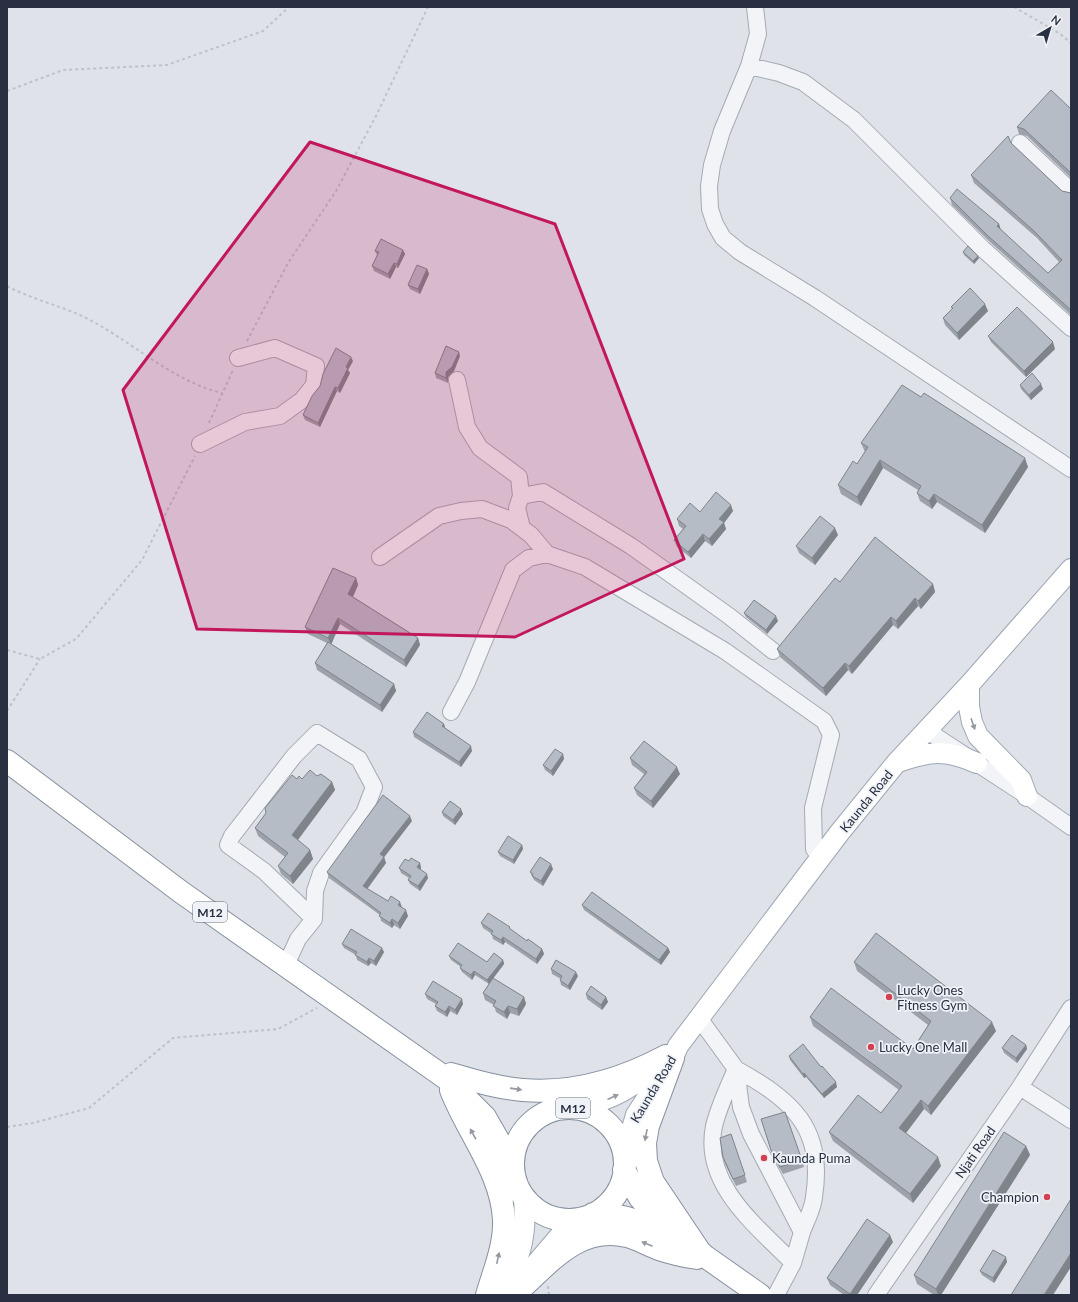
<svg xmlns="http://www.w3.org/2000/svg" width="1078" height="1302" viewBox="0 0 1078 1302" font-family="Lato,sans-serif">
  <style>
    .lines { fill: none; stroke-linecap: round; stroke-linejoin: round }
    .minor-casing { stroke: #a4aab3; stroke-width: 18 }
    .major-casing { stroke: #9ea7b5; stroke-width: 22 }
    .highway-casing { stroke: #8690a0; stroke-width: 24 }
    .path { stroke: #bdc1c8; stroke-width: 2; stroke-dasharray: 3 3; stroke-linecap: butt }
    .minor { stroke: #f2f4f7; stroke-width: 16 }
    .major { stroke: #fff; stroke-width: 20 }
    .highway { stroke: #fff; stroke-width: 22 }
    .wall { fill: #9da2aa }
    .shaded-wall { fill: #7f848b }
    .building { fill: #b6bcc6; stroke: #7f848b }
    .oneway { fill: #9498a0 }
    .marked { fill: #c2185b; fill-opacity: 0.2; stroke: #c2185b; stroke-width: 3; stroke-linejoin: round }
    .poi-dot { fill: #d24051; stroke: #eff2f6; stroke-width: 1.5 }
    .labels { text-anchor: middle; dominant-baseline: central; stroke-width: 3.5; stroke-linejoin: round; paint-order: stroke }
    .shield { fill: #eff2f6; stroke: #646a77; stroke-width: 1 }
    .shield-label { font-size: 12px; font-weight: bold; fill: #283041 }
    .street-label { font-size: 13px; fill: #283041; stroke: #eff2f6 }
    .poi-label { font-size: 13px; fill: #283041; stroke: #eff2f6; text-anchor: start }
  </style>
  <rect width="100%" height="100%" fill="#dfe3e9"/>
  <g class="lines">
    <g class="minor-casing">
      <path id="minor" d="M755,7L758,34L749,66L722,131L712,165L709,186L710,209L715,224L723,238L740,252L815,298L1071,469
        M749,66L779,73L803,82L854,120L983,249L1071,328
        M1020,143L1071,191
        M457,380L467,427L480,448L519,477L521,496L517,508L522,528
        M200,444L245,422L280,416L302,400L314,385L316,366L275,348L238,358
        M521,496L543,492L631,546L729,616L773,651
        M380,557L439,516L461,511L482,509L511,520L531,535L547,554L585,567L725,651L824,721L831,735L813,808L814,849L821,858
        M451,712L467,682L513,570L529,558L547,554
        M926,730L1027,796L1071,827
        M286,965L298,939L314,919L315,891L321,873L364,813L374,787L359,759L317,733L294,756L232,836L228,845L264,871L314,919
        M699,1018L736,1069L741,1107L751,1134L802,1232L793,1263L776,1295
        M1020,1087L1071,1120
        M793,1263C757,1226 702,1185 714,1126C719,1106 728,1087 736,1069C792,1100 825,1128 814,1197C813,1209 806,1221 802,1232
        M876,1295L1020,1087L1071,1008"/>
    </g>
    <g class="major-casing">
      <path id="major" d="M969,685V707L972,722L978,736L1021,780L1027,796
        M898,762C931,751 944,749 977,763
        M576,1108C610,1101 637,1087 661,1061
        M624,1155L636,1115L673,1058L678,1046L840,832L897,762L969,685L1071,569
        M529,1272L564,1231L580,1219
        M499,1295C520,1256 527,1243 524,1197"/>
    </g>
    <g class="highway-casing">
      <path id="highway" d="M7,761L181,892L447,1079L485,1117L513,1166
        M673,1058L648,1126L645,1143L646,1161L653,1182L700,1252
        M451,1074C475,1081 498,1088 523,1090C573,1094 623,1079 666,1056
        M451,1090C467,1132 502,1173 504,1220C505,1245 494,1271 487,1295
        M513 1164a56 56 0 1 1 112 0a56 56 0 1 1-112 0Z
        M624,1170L640,1198L648,1207L706,1257L760,1295
        M593,1214C632,1215 640,1221 671,1242
        M514,1295C548,1265 578,1224 627,1236C638,1239 648,1245 659,1249C671,1253 684,1256 697,1258"/>
    </g>
    <path class="path" d="M1014,7L1059,33L1071,43
      M7,91L63,70L167,65L263,31L289,7
      M7,286C31,299 59,305 84,317C131,340 171,381 222,393
      M247,341L288,263L336,191L376,116L428,7
      M209,423L233,370
      M7,650L40,659L76,639L142,560L195,456
      M7,711L40,659
      M7,1127L33,1123L89,1108L173,1038L278,1029L317,1008
      M548,1286L549,1295"/>
    <use href="#minor" class="minor"/>
    <use href="#major" class="major"/>
    <use href="#highway" class="highway"/>
  </g>
  <path class="wall" d="M1071,109V178L1027,136L1019,134L1017,127Z
    M1011,143L1062,191L1071,193V315L990,242L952,205L950,198L999,224L1001,230L1048,273L1059,262L1037,238L974,183L971,175Z
    M403,250L405,254L398,268L396,267L390,279L374,271L372,266L377,255L375,251Z
    M963,252L979,258L974,264L964,255Z
    M427,269L429,274L420,294L410,289L408,285Z
    M951,307L988,311L959,340L945,325L943,318L952,309Z
    M988,336L1055,349L1026,377L991,342Z
    M460,356L454,371L448,377V383L436,378L435,373Z
    M353,361L348,370L350,373L340,393L337,391L320,427L305,420L303,415L320,386Z
    M1020,385L1043,389L1031,400L1021,389Z
    M921,397L1028,467L985,533L937,502L932,509L920,501L917,493L918,490L883,468L861,506L841,494L838,485L857,464L865,452L861,443Z
    M733,511L724,523L726,529L712,546L705,541L691,558L677,547L674,540L683,529L679,526L677,519L700,512Z
    M838,535L815,565L799,553L796,546Z
    M356,578L358,585L353,597L418,638L420,645L406,667L340,624L331,644L394,684L396,691L382,712L317,670L315,663L327,643L308,634L305,627Z
    M840,582L933,584L935,592L921,609L918,606L898,629L893,625L852,674L848,670L826,696L780,657L777,649Z
    M744,613L778,621L767,634L746,617Z
    M444,724L445,728L472,751L461,767L414,737L413,732Z
    M563,754L564,759L553,776L545,770L543,765Z
    M630,758L680,774L653,808L637,795L634,788L644,774L632,765Z
    M317,776L332,782L335,790L297,840L310,850L313,859L293,884L281,874L278,866L285,857L258,836L255,828L297,779H302Z
    M442,812L463,814L455,825L443,816Z
    M412,821L384,857L386,863L367,889L388,901L401,907L408,916L400,929L394,925L392,928L381,921L380,915L329,878L327,872Z
    M522,845L523,849L514,864L500,856L498,852Z
    M409,861L420,863L421,868L420,869L428,878L420,891L410,884L408,880L409,878L401,873L399,868Z
    M553,869L543,886L534,880L530,872Z
    M582,905L668,948L670,952L661,965L584,910Z
    M481,923L511,930L527,941L542,949L544,954L537,964L505,942L503,945L493,939L492,934L483,928Z
    M342,944L384,952L376,966L371,963L368,966L357,960L356,955L344,948Z
    M449,956L487,962L503,960L504,964L493,978L524,997L526,1004L519,1016L510,1013L507,1019L496,1012L494,1005L485,1000L483,993L489,984L475,975L472,980L462,972L460,968L461,967L451,960Z
    M854,962L996,1031L931,1115L924,1109L906,1133L941,1166L913,1203L833,1141L829,1132L881,1113L899,1090L813,1026L810,1017L913,1049L928,1025L857,971Z
    M551,969L578,976L570,990L561,985L560,980L561,979L552,974Z
    M425,994L463,1004L457,1015L450,1011L447,1017L437,1011L435,1006L436,1004L427,999Z
    M586,994L606,997L608,1002L602,1010L587,999Z
    M1026,1045L1027,1049L1017,1063L1004,1053L1002,1048Z
    M789,1056L821,1067L837,1087L824,1098L806,1077L804,1078L790,1060Z
    M785,1112L804,1167L783,1174L773,1157L761,1119Z
    M731,1134L747,1182L736,1186L725,1164L723,1157Z
    M1026,1146L1030,1155L941,1295H934L917,1284L914,1275Z
    M893,1242L857,1295H844L830,1285L827,1278Z
    M1007,1262L994,1283L982,1275L980,1271Z"/>
  <path class="shaded-wall" d="M999,224L1001,231L997,226Z
    M403,250L405,254L398,268L397,264Z
    M978,256L979,258L974,264L973,261Z
    M394,263L396,267L390,279L388,274Z
    M427,269L429,274L420,294L418,289Z
    M985,304L988,311L959,340L957,333Z
    M1053,342L1055,349L1026,377L1024,371Z
    M459,352L460,356L454,371L448,377V383L446,378V372Z
    M351,357L353,361L348,370L350,373L340,393L338,388L346,367Z
    M1041,384L1043,389L1031,400L1029,395Z
    M335,387L337,391L320,427L318,423Z
    M1025,458L1028,467L985,533L982,525Z
    M880,460L883,468L861,506L857,497Z
    M934,494L937,502L932,509L929,501Z
    M731,505L733,511L724,523L726,529L712,546L709,539L719,519Z
    M835,528L838,535L815,565L812,558Z
    M703,534L705,541L691,558L688,552Z
    M356,578L358,585L351,601L348,594Z
    M933,584L935,592L921,609L918,601Z
    M915,598L918,606L898,629L896,621Z
    M776,616L778,621L767,634L766,630Z
    M891,617L893,625L852,674L849,666Z
    M338,618L340,624L331,645L328,638Z
    M418,638L420,645L406,667L404,660Z
    M845,663L848,670L826,696L823,688Z
    M394,684L396,691L382,712L380,705Z
    M444,724L445,728L444,731L442,726Z
    M471,746L472,751L461,767L459,762Z
    M563,754L564,759L553,776L551,771Z
    M677,767L680,774L653,808L651,801Z
    M332,782L335,790L295,844L292,835Z
    M461,809L463,814L455,825L453,820Z
    M410,816L412,821L382,860L380,854Z
    M522,845L523,849L514,864L513,860Z
    M310,850L313,859L293,884L290,876Z
    M384,857L386,863L365,892L363,886Z
    M420,863L421,868L419,872L417,867Z
    M551,864L553,869L543,886L541,881Z
    M427,874L428,878L420,891L418,886Z
    M400,902L402,907L398,905Z
    M406,910L408,916L400,929L398,923Z
    M392,919L394,925L392,928L390,923Z
    M503,937L505,942L503,945L501,940Z
    M382,948L384,952L376,966L374,961Z
    M668,948L670,952L661,965L659,960Z
    M542,949L544,954L537,964L536,959Z
    M369,958L371,963L368,966L367,962Z
    M503,960L504,964L489,984L487,980Z
    M474,971L475,975L472,980L471,975Z
    M576,972L578,976L570,990L568,986Z
    M524,997L526,1004L519,1016L517,1009Z
    M606,997L608,1002L602,1010L601,1005Z
    M462,999L463,1004L457,1015L455,1010Z
    M449,1006L450,1011L447,1017L445,1012Z
    M508,1006L510,1013L507,1019L504,1012Z
    M992,1022L996,1031L931,1115L928,1106Z
    M1026,1045L1027,1049L1017,1063L1016,1058Z
    M804,1073L806,1077L804,1078L803,1074Z
    M836,1082L837,1087L824,1098L822,1094Z
    M921,1100L924,1109L903,1137L899,1128Z
    M1026,1146L1030,1155L941,1295H938L936,1289Z
    M938,1157L941,1166L913,1203L910,1194Z
    M890,1235L893,1242L857,1295H851L850,1294Z
    M1071,1253V1267L1053,1295H1044Z
    M1006,1257L1007,1262L994,1283L993,1278Z"/>
  <path class="building" d="M1051,90L1071,109V173L1024,129L1017,127Z
    M1008,136L1011,143L1062,191L1071,193V310L987,235L950,198L957,189L999,224L997,226L1048,273L1062,260L1034,231L971,175Z
    M381,239L403,250L397,264L394,263L388,274L372,266L379,252L375,251Z
    M968,246L978,256L973,261L963,252Z
    M417,265L427,269L418,289L408,285Z
    M970,288L985,304L957,333L943,318L953,308L951,307Z
    M1017,307L1053,342L1024,371L988,336Z
    M446,346L459,352L452,367L446,372V378L435,373Z
    M336,348L351,357L346,367L348,368L338,388L335,387L318,423L303,415L312,396L320,386L323,374Z
    M1032,373L1041,384L1029,395L1020,385Z
    M902,385L921,397L924,393L1025,458L982,525L934,494L929,501L917,493L921,486L880,460L857,497L838,485L853,461L857,464L868,447L861,443Z
    M716,492L731,505L719,519L724,522L709,539L703,534L688,552L674,540L686,526L677,519L690,503L700,512Z
    M820,516L835,528L812,558L796,546Z
    M875,537L933,584L918,601L915,598L896,621L891,617L849,666L845,663L823,688L777,649L835,578L840,582Z
    M333,568L356,578L348,594L418,638L404,660L338,618L328,638L305,627Z
    M754,600L776,616L766,630L744,613Z
    M328,642L394,684L380,705L315,663Z
    M427,712L444,724L442,726L471,746L459,762L413,732Z
    M644,741L677,767L651,801L634,788L647,772L630,758Z
    M555,749L563,754L551,771L543,765Z
    M310,770L317,776L321,774L332,782L292,835L310,850L290,876L278,866L288,853L255,828L266,813L265,808L292,775L297,779L299,776L302,779Z
    M383,795L410,816L380,854L384,857L363,886L388,901L391,896L400,902L398,905L406,910L398,923L392,919L390,923L379,916L381,913L327,872Z
    M450,801L461,809L453,820L442,812Z
    M508,836L522,845L513,860L498,852Z
    M540,857L551,864L541,881L532,876L533,874L530,872Z
    M411,858L420,863L417,867L427,874L418,886L408,880L411,876L399,868L405,859L409,861Z
    M592,892L668,948L659,960L582,905Z
    M488,913L510,927L509,928L527,941L528,939L542,949L536,959L503,937L501,940L491,934L493,931L481,923Z
    M351,929L382,948L374,961L369,958L367,962L355,955L357,952L342,944Z
    M876,933L992,1022L928,1106L921,1100L899,1128L938,1157L910,1194L829,1132L858,1095L881,1113L902,1086L810,1017L831,988L913,1049L931,1021L854,962Z
    M458,943L487,962L494,953L503,960L487,980L474,971L471,975L460,968L462,965L449,956Z
    M556,960L576,972L568,986L560,980L562,976L551,969Z
    M493,978L524,997L517,1009L508,1006L504,1012L493,1006L496,1001L483,993Z
    M433,981L462,999L455,1010L449,1006L445,1012L435,1006L438,1002L425,994Z
    M591,986L606,997L601,1005L586,994Z
    M1012,1035L1026,1045L1016,1058L1002,1048Z
    M803,1044L821,1067L822,1066L836,1082L822,1094L804,1073L803,1074L789,1056Z
    M785,1112L802,1160L780,1167L771,1150L761,1119Z
    M1004,1132L1026,1146L936,1289L914,1275Z
    M731,1134L745,1175L733,1179L723,1157L720,1138Z
    M1071,1199V1253L1044,1295H1011Z
    M867,1219L890,1235L850,1294L827,1278Z
    M993,1250L1006,1257L993,1278L980,1271Z"/>
  <defs><path id="oneway-solid" d="M-6-.8H1V-3.2L6.5 0L1 3.2V.8H-6Z"/></defs>
  <g class="oneway">
    <use href="#oneway-solid" transform="translate(973 724) rotate(71)"/>
    <use href="#oneway-solid" transform="translate(516 1089) rotate(8)"/>
    <use href="#oneway-solid" transform="translate(613 1097) rotate(-24)"/>
    <use href="#oneway-solid" transform="translate(473 1134) rotate(-119)"/>
    <use href="#oneway-solid" transform="translate(646 1135) rotate(101)"/>
    <use href="#oneway-solid" transform="translate(647 1244) rotate(-157)"/>
    <use href="#oneway-solid" transform="translate(498 1258) rotate(-78)"/>
  </g>
  <path class="marked" d="M310,142L555,224L684,559L515,637L197,629L123,390Z"/>
  <g class="poi-dot">
    <circle cx="889" cy="997" r="4"/>
    <circle cx="871" cy="1047" r="4"/>
    <circle cx="764" cy="1158" r="4"/>
    <circle cx="1047" cy="1197" r="4"/>
  </g>
  <g class="labels">
    <g class="shield">
      <rect x="193" y="902" width="34" height="20" rx="3"/>
      <rect x="556" y="1098" width="34" height="20" rx="3"/>
    </g>
    <g class="shield-label">
      <text x="210" y="912">M12</text>
      <text x="573" y="1108">M12</text>
    </g>
    <g class="street-label">
      <text transform="translate(866 801) rotate(-51)">Kaunda Road</text>
      <text transform="translate(653 1089) rotate(-59)">Kaunda Road</text>
      <text transform="translate(975 1152) rotate(-55)">Njati Road</text>
    </g>
    <g class="poi-label">
      <text x="897" y="990">Lucky Ones<tspan x="897" dy="15">Fitness Gym</tspan></text>
      <text x="879" y="1047">Lucky One Mall</text>
      <text x="772" y="1158">Kaunda Puma</text>
      <text x="1039" y="1197" text-anchor="end">Champion</text>
    </g>
  </g>
  <rect width="1078" height="1302" fill="none" stroke="#283041" stroke-width="16"/>
  <g transform="translate(1050 28) rotate(38)" stroke="#eff2f6" stroke-width="3" paint-order="stroke">
  <path d="M0-3L7 15L0 10L-7 15Z" fill="#283041"/>
  <text y="-6" font-size="11" font-weight="bold" text-anchor="middle" fill="#283041">N</text>
  </g>
</svg>
